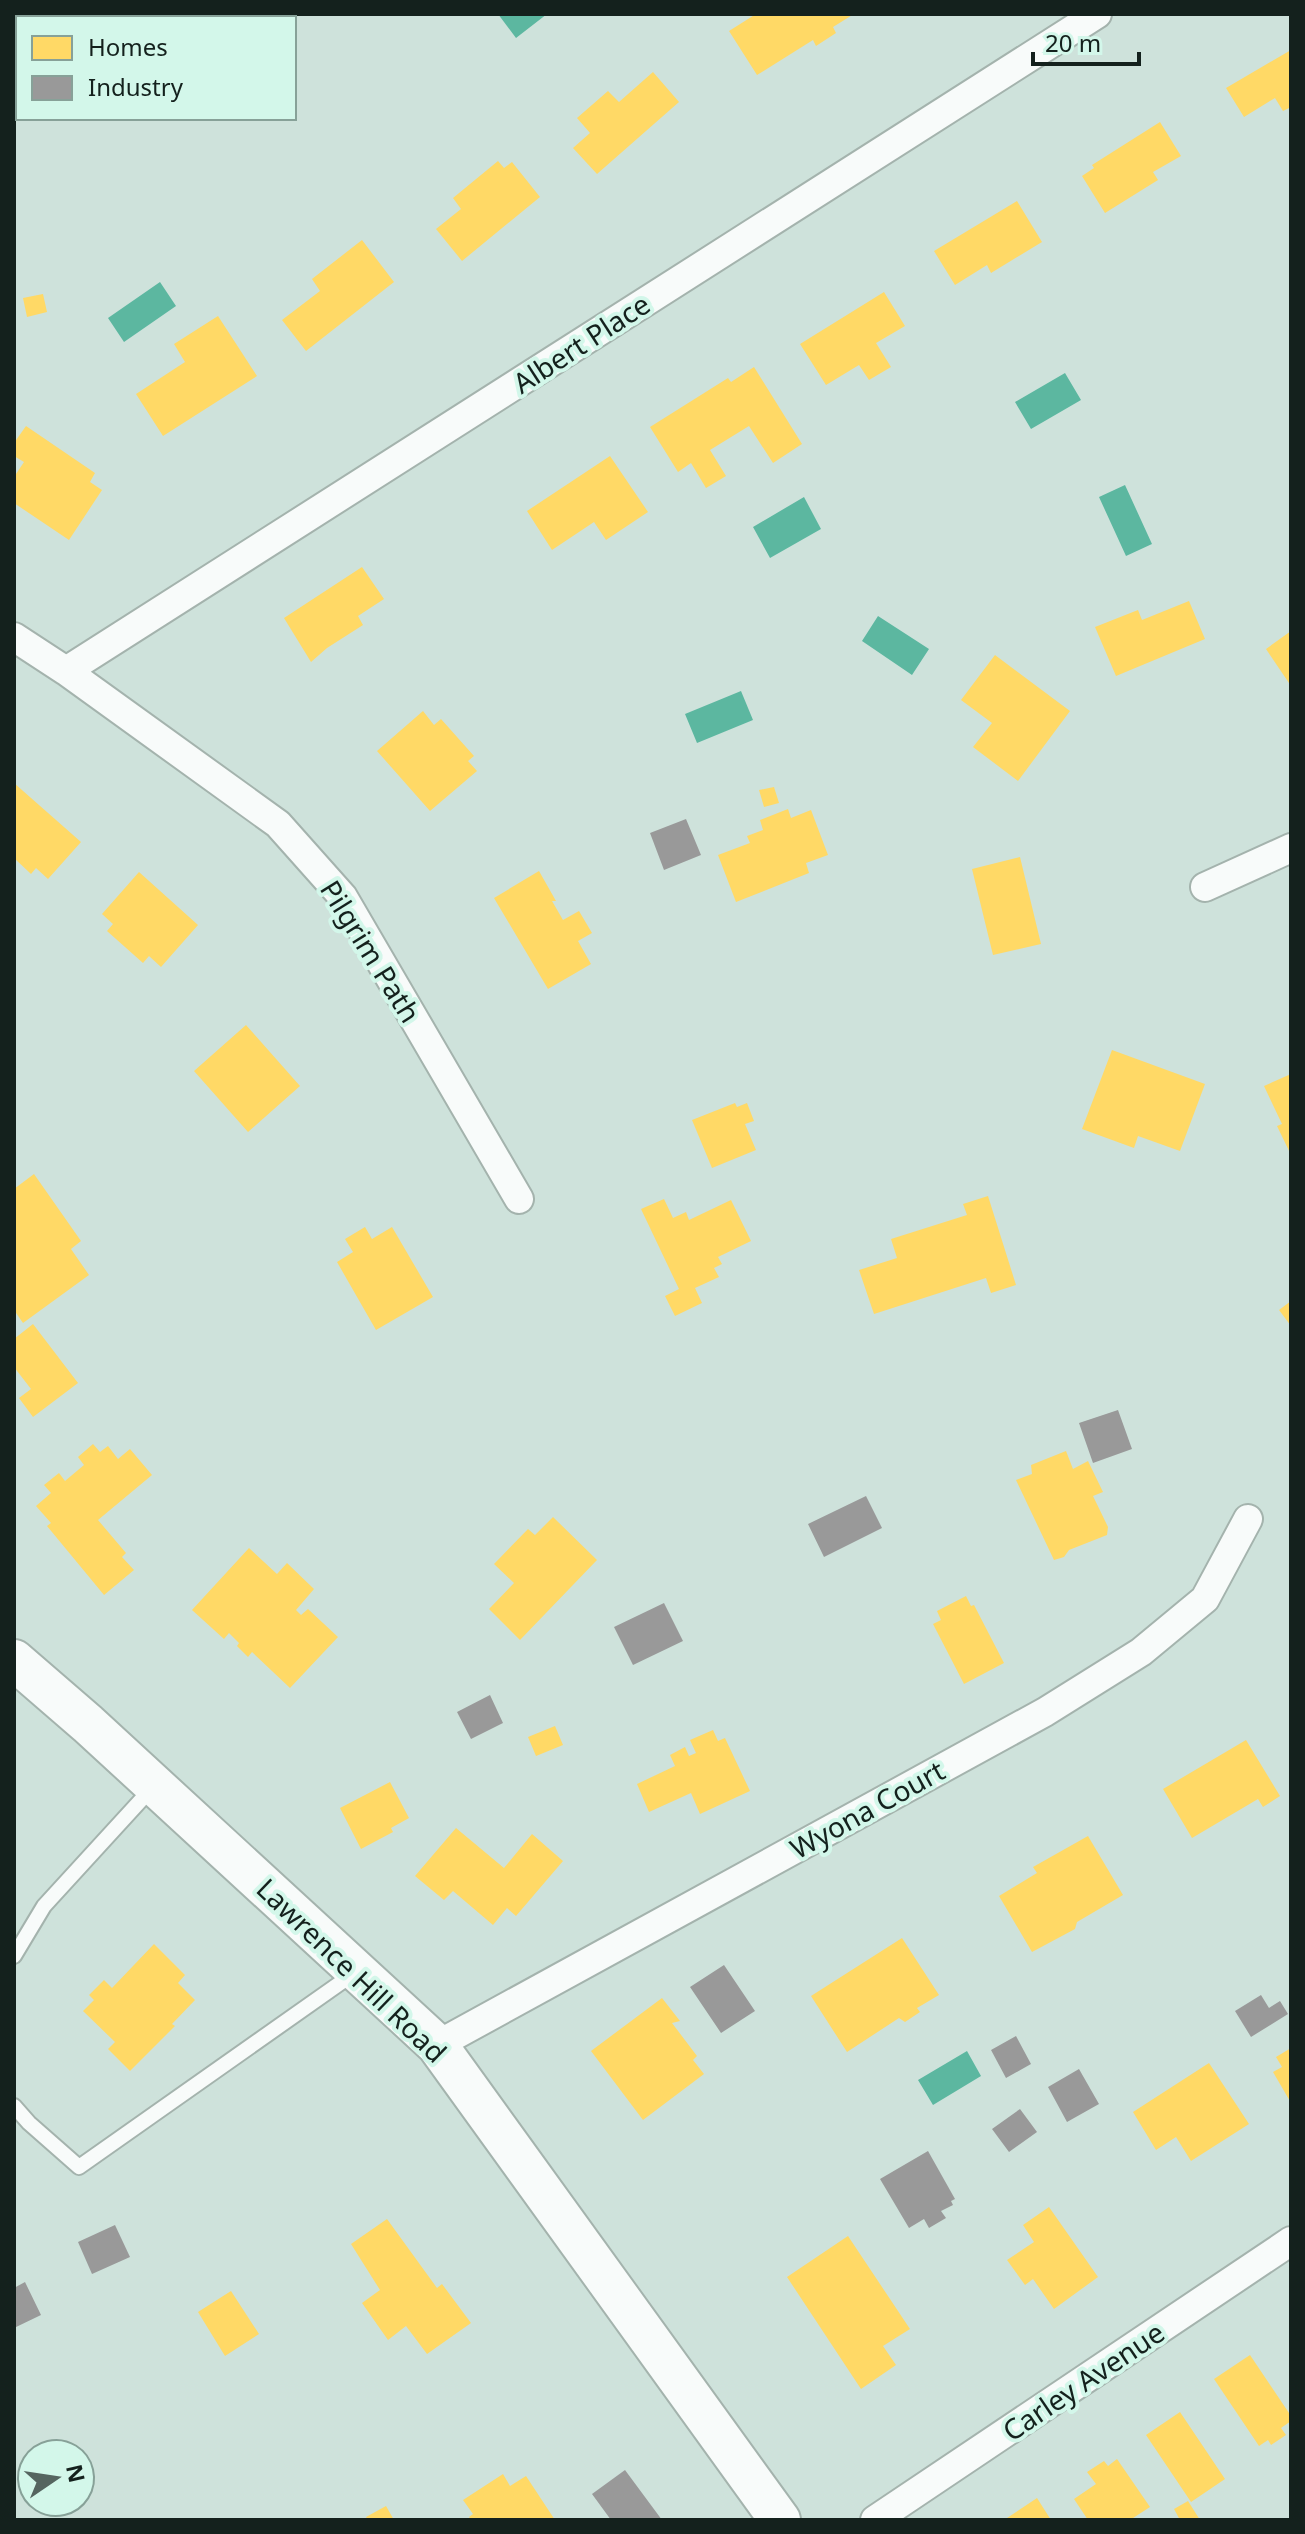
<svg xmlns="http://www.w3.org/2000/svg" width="1305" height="2534" viewBox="0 0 1305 2534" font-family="'Noto Sans',sans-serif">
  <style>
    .water { fill: #5cb7a0 }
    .homes { fill: #ffd966 }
    .industry { fill: #999 }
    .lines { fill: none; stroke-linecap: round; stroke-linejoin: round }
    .service-casing { stroke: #a4b3ad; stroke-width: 18 }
    .minor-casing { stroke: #a4b3ad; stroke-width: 32 }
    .secondary-casing { stroke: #a4b3ad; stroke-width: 44 }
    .service { stroke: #f8fbfa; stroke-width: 14 }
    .minor { stroke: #f8fbfa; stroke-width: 28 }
    .secondary { stroke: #f8fbfa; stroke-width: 40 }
    .labels { text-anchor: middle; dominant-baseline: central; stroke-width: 8; stroke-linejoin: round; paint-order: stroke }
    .street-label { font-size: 28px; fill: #14211d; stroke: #d3f7ea }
  </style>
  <rect width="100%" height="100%" fill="#cee2db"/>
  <path class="water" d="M498,14H547L516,38Z
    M160,282L176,306L124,342L108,318Z
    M1065,373L1081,400L1031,429L1015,402Z
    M1125,485L1152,544L1126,556L1099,497Z
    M804,497L821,529L770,558L753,527Z
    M878,616L929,649L912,675L862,641Z
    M741,691L753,720L697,743L685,714Z
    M967,2051L981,2076L933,2105L918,2080Z"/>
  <path class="homes" d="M14,14H39L36,18H18V38L14,43Z
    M756,14H854L833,27L836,33L816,46L813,40L757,75L729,31Z
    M1291,50V107L1283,111L1275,98L1244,117L1226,88Z
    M653,72L679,102L597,174L573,148L590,133L577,118L608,91L619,102Z
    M1160,122L1181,156L1153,172L1158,180L1105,213L1082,176L1094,168L1092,165Z
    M498,161L504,168L512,162L540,197L462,261L436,229L461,209L453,198Z
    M1017,201L1042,242L991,273L987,265L955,285L934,251Z
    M362,240L394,282L306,351L282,320L320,291L312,279Z
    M884,292L905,326L876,343L891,367L869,380L859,365L826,385L800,344Z
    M43,294L47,312L27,317L23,298Z
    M218,316L257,376L163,436L136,394L185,362L174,344Z
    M754,367L802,444L773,463L749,426L710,450L726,476L706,488L691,463L678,472L650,427L728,378L731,382Z
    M26,426L95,473L90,482L102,490L69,540L14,503V477L24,462L14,456V443Z
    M610,456L648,512L606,540L594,522L552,550L527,511Z
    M362,567L384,599L358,616L363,625L327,648L311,662L284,618Z
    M1189,601L1205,639L1116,676L1095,627L1138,610L1142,620Z
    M1291,631V686L1266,649Z
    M995,655L1070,711L1018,781L973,747L992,723L961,700Z
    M423,711L434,725L441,719L474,756L468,761L477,771L430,811L377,751Z
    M14,783L81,842L48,879L36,868L31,874L14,858Z
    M774,787L779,803L764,807L759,790Z
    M788,809L791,818L811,810L828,855L806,863L809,873L736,902L718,855L750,843L747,836L763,830L760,820Z
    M1020,857L1041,944L993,955L972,869Z
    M539,871L556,901H552L563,920L579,911L592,933L578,941L591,964L548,989L494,898Z
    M139,872L198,925L161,967L149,956L143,963L107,931L113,924L102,914Z
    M246,1025L300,1086L248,1132L194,1071Z
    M1112,1050L1205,1084L1180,1151L1138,1136L1134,1148L1082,1129Z
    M1291,1074V1155L1277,1126L1282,1124L1264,1086Z
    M735,1103L737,1107L747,1103L754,1121L745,1124L756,1150L712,1168L692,1120Z
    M34,1174L81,1241L71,1249L89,1275L23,1323L14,1310V1189Z
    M988,1196L1016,1285L991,1293L986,1278L874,1314L859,1270L897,1258L891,1239L967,1215L963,1204Z
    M664,1199L673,1218L686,1212L689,1220L731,1200L751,1241L718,1257L722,1264L714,1268L719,1277L695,1288L702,1303L675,1316L665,1296L679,1289L641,1209Z
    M365,1227L372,1239L392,1227L433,1297L376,1330L337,1262L353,1252L345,1239Z
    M1291,1301V1326L1279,1310Z
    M33,1324L78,1383L33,1417L19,1398L31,1389L14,1367V1339Z
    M93,1444L100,1452L108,1446L118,1459L130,1449L152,1475L98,1520L126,1553L122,1557L134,1570L104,1595L47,1526L51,1523L36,1506L51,1493L44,1485L59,1473L65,1481L84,1465L78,1457Z
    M1066,1451L1073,1469L1088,1461L1103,1492L1093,1496L1108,1527L1107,1535L1069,1550L1064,1557L1054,1560L1016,1480L1032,1474L1031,1465Z
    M553,1517L597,1560L520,1640L489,1609L514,1583L494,1564L528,1529L535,1535Z
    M249,1548L277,1574L287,1563L314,1589L296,1610L301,1615L308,1609L338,1637L290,1688L252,1652L248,1657L237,1646L239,1643L229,1633L224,1639L192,1610Z
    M966,1596L971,1606L974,1605L1004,1663L964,1684L933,1624L941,1620L937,1611Z
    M555,1726L563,1745L536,1756L528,1737Z
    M713,1730L718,1741L725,1738L750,1791L700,1814L691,1793L649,1812L637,1784L675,1766L670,1755L685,1747L689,1756L696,1753L690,1740Z
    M1246,1740L1280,1796L1263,1807L1258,1799L1192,1838L1163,1789Z
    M390,1782L409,1818L391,1828L393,1832L361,1849L340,1808Z
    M456,1828L504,1868L532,1834L563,1861L516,1916L507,1908L493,1925L453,1891L444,1900L415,1876Z
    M1088,1836L1123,1895L1077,1922L1075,1929L1032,1952L999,1896L1037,1873L1033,1867Z
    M902,1938L939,1995L917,2008L920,2012L905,2022L899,2018L847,2052L811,1996Z
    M154,1944L185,1975L178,1983L195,2000L172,2024L175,2026L130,2071L108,2049L115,2042L83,2011L94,2000L89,1995L104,1980L112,1988Z
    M662,1998L680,2021L672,2023L697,2056L693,2060L704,2074L643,2120L591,2051Z
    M1291,2048V2103L1273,2072L1282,2067L1276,2057Z
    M1209,2063L1249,2124L1191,2161L1176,2137L1156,2150L1133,2112Z
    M1049,2207L1098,2277L1054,2309L1033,2279L1025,2285L1007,2260L1034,2242L1023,2225Z
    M387,2219L437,2288L442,2284L471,2323L427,2354L406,2326L388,2340L362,2303L380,2290L351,2244Z
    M848,2236L910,2329L883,2346L896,2365L861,2389L787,2277Z
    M231,2291L259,2334L225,2356L198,2312Z
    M1250,2355L1291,2416V2421L1281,2428L1286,2435L1271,2445L1268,2440L1259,2446L1214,2379Z
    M1180,2412L1225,2479L1191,2502L1146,2435Z
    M1117,2459L1150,2507L1130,2520H1088L1074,2499L1096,2484L1087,2472L1104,2461L1108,2466Z
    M503,2474L510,2486L526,2476L555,2520H471L469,2517L473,2514L463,2500Z
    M1037,2498L1051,2520H1004Z
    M1188,2501L1200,2520H1180L1174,2509Z
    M386,2506L394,2520H368L366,2517Z"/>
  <path class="industry" d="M686,819L701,855L664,870L650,833Z
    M1118,1410L1132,1449L1093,1463L1079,1423Z
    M866,1496L882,1528L824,1557L808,1524Z
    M664,1603L683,1641L633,1665L614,1627Z
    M490,1695L503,1723L471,1739L457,1712Z
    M724,1965L755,2011L721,2033L690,1987Z
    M1261,1995L1269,2008L1280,2001L1288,2014L1251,2037L1235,2011Z
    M1016,2036L1031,2064L1006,2078L991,2050Z
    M1079,2069L1099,2104L1067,2122L1048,2087Z
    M1020,2109L1037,2132L1009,2152L992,2129Z
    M928,2151L955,2199L951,2201L953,2205L941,2211L946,2218L929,2228L924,2219L909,2228L880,2179Z
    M115,2225L130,2257L92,2274L78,2242Z
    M25,2282L41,2315L14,2328V2288Z
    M625,2470L662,2520H611L592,2494Z"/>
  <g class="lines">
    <g class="service-casing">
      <path id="service" d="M14,1956L44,1906L152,1788
        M14,2106L29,2123L79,2167L353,1974"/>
    </g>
    <g class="minor-casing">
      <path id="minor" d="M14,637L66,671L278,824L343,897L519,1199
        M66,671L1097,14
        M1205,887L1291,848
        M437,2045L1045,1712L1141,1652L1205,1599L1248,1519
        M875,2520L1291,2241"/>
    </g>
    <g class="secondary-casing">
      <path id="secondary" d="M14,1660L88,1724L437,2045L780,2520"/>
    </g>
    <use href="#service" class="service"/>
    <use href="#minor" class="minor"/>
    <use href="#secondary" class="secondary"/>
  </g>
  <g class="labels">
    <g class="street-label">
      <text transform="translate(581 343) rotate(-33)">Albert Place</text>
      <text transform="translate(371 951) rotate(58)">Pilgrim Path</text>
      <text transform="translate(867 1809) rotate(-29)">Wyona Court</text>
      <text transform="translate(352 1970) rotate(44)">Lawrence Hill Road</text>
      <text transform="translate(1083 2381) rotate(-34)">Carley Avenue</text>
    </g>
  </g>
  <rect width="1305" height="2534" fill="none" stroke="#14211d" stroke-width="32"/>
  <rect x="16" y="16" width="280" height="104" fill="#d3f7ea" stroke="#87a198" stroke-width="2"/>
  <rect x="32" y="36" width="40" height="24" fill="#ffd966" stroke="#87a198" stroke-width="2"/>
  <text x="88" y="56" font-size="24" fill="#14211d">Homes</text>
  <rect x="32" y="76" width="40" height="24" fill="#999999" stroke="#87a198" stroke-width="2"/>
  <text x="88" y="96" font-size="24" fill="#14211d">Industry</text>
  <g transform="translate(56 2478) rotate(77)"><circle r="38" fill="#d3f7ea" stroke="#87a198" stroke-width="2"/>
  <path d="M0-6L14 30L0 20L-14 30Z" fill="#556560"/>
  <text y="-12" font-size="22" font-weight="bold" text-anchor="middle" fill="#14211d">N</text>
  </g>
  <path d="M1033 52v12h106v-12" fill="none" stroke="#14211d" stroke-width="4"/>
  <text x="1045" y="52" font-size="24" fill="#14211d" stroke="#d3f7ea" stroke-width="6" paint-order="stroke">20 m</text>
</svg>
